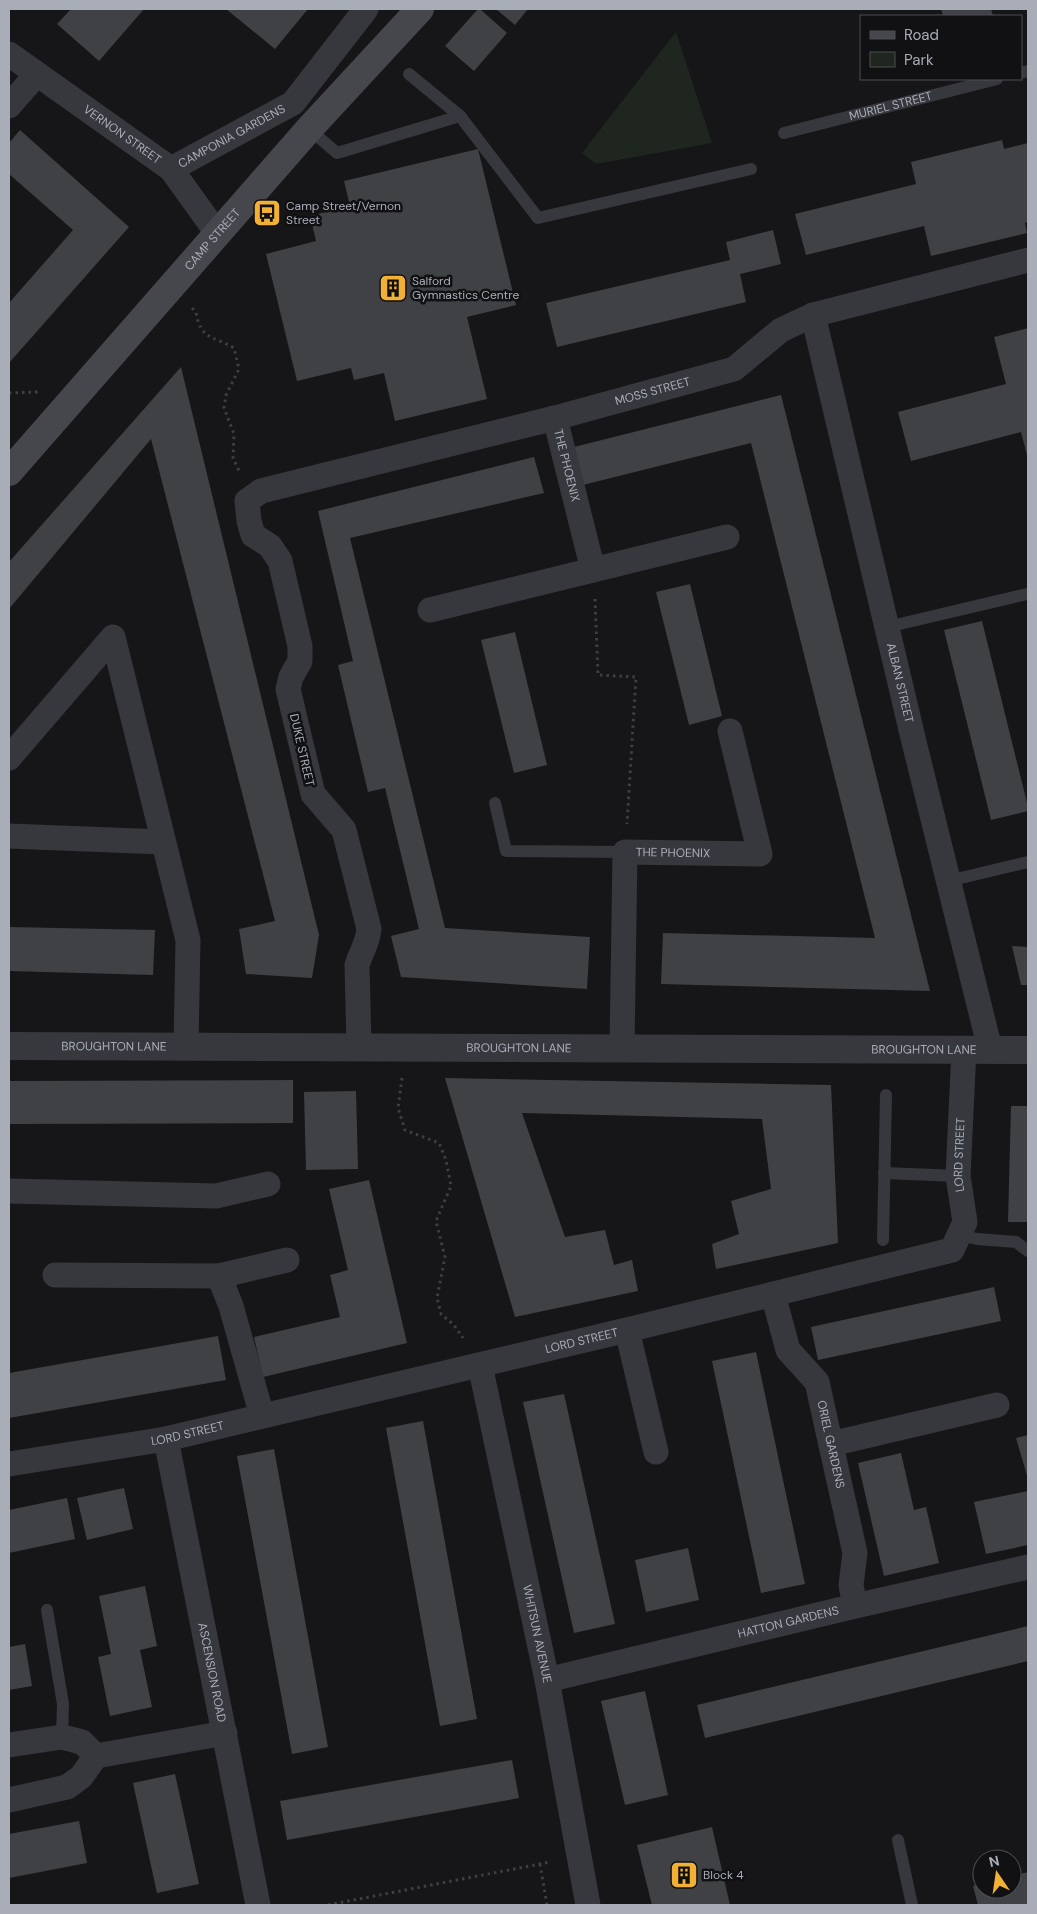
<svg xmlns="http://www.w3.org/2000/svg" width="1037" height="1914" viewBox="0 0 1037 1914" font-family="'DM Sans',sans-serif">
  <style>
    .green { fill: #1e261f }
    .building { fill: #404145 }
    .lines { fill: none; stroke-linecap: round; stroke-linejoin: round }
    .path { stroke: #3d3f44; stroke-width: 3; stroke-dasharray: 2.5 4; stroke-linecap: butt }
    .service { stroke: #37383d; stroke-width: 12 }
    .minor { stroke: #37383d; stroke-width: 25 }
    .tertiary { stroke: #37383d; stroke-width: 28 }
    .secondary { stroke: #45474d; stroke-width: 28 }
    .labels { text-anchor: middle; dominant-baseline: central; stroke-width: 5; stroke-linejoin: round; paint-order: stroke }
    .street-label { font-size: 12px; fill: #a8adb8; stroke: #111113 }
    .poi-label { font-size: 12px; fill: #a8adb8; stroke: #111113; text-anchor: start }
  </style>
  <rect width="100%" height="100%" fill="#161618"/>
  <path class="green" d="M676,32L712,143L596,164L582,153Z"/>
  <path class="building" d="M71,9H144L99,61L57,24Z
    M226,9H308L275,49Z
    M478,9H480L507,33L474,71L445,46Z
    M496,9H528L515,25Z
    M941,9H991L993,16H943Z
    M20,130L129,227L9,363V303L73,230L9,174V143Z
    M1002,140L1004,149L1028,143V222L1025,223L1027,233L931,256L924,226L806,255L795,214L916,184L911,162Z
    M478,149L516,305L467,317L487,399L395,421L384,373L354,380L351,368L297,381L266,254L316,241L310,216L350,206L344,181Z
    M773,230L781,264L740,274L746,302L557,347L546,303L730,260L726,242Z
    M1028,328V459L1021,432L911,461L898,412L1006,384L994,337Z
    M181,367L319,935L312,978L246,974L239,929L275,921L151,439L9,609V562Z
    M781,395L930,991L661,984L663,933L875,938L751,443L583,485L574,447Z
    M534,457L544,493L350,538L445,928L590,937L587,989L401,977L391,936L419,929L385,788L368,792L338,665L353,661L318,511Z
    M690,584L722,716L689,725L656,592Z
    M982,621L1028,807V811L991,820L944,630Z
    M515,632L547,765L514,773L481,640Z
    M9,927L155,930L153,975L9,971Z
    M1012,946L1028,947V985H1021Z
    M445,1078L831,1085L838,1243L716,1269L712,1244L739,1234L731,1201L771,1189L762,1119L522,1113L565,1237L605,1230L614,1265L632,1260L638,1291L515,1317Z
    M293,1080V1123L9,1124V1081Z
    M356,1091L358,1169L306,1170L304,1092Z
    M1011,1106H1028V1222H1008Z
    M369,1180L407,1343L263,1377L254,1337L340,1317L330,1275L348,1270L329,1189Z
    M994,1287L1001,1321L818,1360L811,1327Z
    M218,1336L226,1380L9,1418V1373Z
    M756,1352L805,1584L761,1593L712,1361Z
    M564,1394L615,1624L574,1633L523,1402Z
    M423,1421L477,1719L440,1726L386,1428Z
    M1028,1435V1479L1016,1438Z
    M274,1449L328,1747L292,1754L237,1456Z
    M901,1453L914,1510L926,1507L939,1563L884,1576L858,1463Z
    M124,1488L133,1529L87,1540L77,1498Z
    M1028,1491V1545L986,1554L974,1502Z
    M67,1498L75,1539L9,1553V1510Z
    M688,1548L699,1600L646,1612L635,1560Z
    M145,1586L157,1646L140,1650L152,1707L110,1716L98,1657L111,1654L99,1596Z
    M1028,1626V1661L705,1738L697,1705Z
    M25,1644L32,1686L9,1690V1647Z
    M645,1691L668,1795L625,1805L601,1701Z
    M512,1760L519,1798L287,1840L280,1801Z
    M175,1774L199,1884L157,1893L133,1783Z
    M79,1821L87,1863L9,1878V1834Z
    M712,1827L730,1905H652L637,1845Z
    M1028,1872V1905H978L973,1886L982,1883V1889H1012V1876Z"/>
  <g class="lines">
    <path class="path" d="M192,308L196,312C200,340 214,336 234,348L239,369L226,395L224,408L234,434L233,458L239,471
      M9,393L38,392
      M595,599L598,675L636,677L627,824
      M402,1078L398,1108L405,1130L439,1143L446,1160L451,1186L436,1221L445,1257L437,1298L441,1314L454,1325L463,1338
      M540,1864L547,1905
      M328,1905L550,1862"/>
    <g class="service">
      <path d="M1021,73L1028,71"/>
      <path d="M460,116L538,218L751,169"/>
      <path d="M309,129L337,153L460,116L409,74"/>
      <path id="s1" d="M784,133L997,79"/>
      <path d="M887,627L1027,594"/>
      <path d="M495,803L506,851L625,852"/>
      <path d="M948,881L1028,862"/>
      <path d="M884,1173L958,1176"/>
      <path d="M959,1235L977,1239L1016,1242L1028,1251"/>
      <path d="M883,1240L886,1095"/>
      <path d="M47,1610L63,1704L62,1737"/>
      <path d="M898,1840L912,1905"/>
    </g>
    <g class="minor">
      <path id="s2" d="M9,54L171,169L217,233"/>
      <path d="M9,106L37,74"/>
      <path id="s3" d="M171,169L293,103L366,9"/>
      <path id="s4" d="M813,315L914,742L990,1049"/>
      <path id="s5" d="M555,418L593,570"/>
      <path d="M430,610L727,537"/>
      <path d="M9,758L113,637L188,940L186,1046"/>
      <path d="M9,836L163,842"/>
      <path id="s6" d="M359,1046L357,965C362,949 367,946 369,929L344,830L313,794L288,689L291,677L300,661V646L280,561L270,546L253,535L249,521L247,501L261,491L555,418L734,369L781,330L813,315L1028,260"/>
      <path id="s7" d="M622,1048L625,852L760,854L730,731"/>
      <path d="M9,1191L216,1196L268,1184"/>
      <path d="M55,1275L219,1276"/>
      <path id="s8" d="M773,1294L788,1350L817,1382L855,1553L851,1585L855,1606"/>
      <path d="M627,1330L656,1452"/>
      <path id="s9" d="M480,1365L547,1680L588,1905"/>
      <path d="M262,1416L231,1306L219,1276L287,1260"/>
      <path id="s10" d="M166,1439L258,1905"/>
      <path d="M831,1444L997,1405"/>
      <path id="s11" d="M9,1464L166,1439L627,1330L952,1250L965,1222L958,1176L964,1049"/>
      <path id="s12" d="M547,1680L855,1606L1028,1567"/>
      <path d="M9,1745L62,1737L82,1742L96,1756L225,1733"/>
      <path d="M9,1800L67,1787L81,1777L96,1756"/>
    </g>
    <path class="tertiary" id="s13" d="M9,1046L1028,1050"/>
    <path class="secondary" id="s14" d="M9,472L309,129L420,9"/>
  </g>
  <defs>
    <g id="bus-square" transform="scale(1.4375)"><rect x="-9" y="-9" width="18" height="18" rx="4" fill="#f2b134" stroke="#111113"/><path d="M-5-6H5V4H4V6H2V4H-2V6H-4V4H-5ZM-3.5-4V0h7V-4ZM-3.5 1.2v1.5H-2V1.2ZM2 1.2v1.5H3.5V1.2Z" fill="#111"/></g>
    <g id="building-square" transform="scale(1.4375)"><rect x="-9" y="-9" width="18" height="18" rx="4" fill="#f2b134" stroke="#111113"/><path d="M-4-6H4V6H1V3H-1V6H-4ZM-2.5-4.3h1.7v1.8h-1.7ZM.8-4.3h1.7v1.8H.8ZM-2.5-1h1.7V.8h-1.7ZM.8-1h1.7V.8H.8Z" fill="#111"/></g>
  </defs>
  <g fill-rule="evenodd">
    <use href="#bus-square" x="267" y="213"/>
    <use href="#building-square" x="393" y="288"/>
    <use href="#building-square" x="684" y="1875"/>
  </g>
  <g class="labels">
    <g class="street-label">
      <text stroke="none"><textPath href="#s1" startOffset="110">MURIEL STREET</textPath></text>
      <text stroke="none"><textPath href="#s2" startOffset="139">VERNON STREET</textPath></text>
      <text stroke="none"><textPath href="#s3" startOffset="69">CAMPONIA GARDENS</textPath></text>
      <text stroke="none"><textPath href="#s14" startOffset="309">CAMP STREET</textPath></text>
      <text stroke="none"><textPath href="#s6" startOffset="1004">MOSS STREET</textPath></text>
      <text stroke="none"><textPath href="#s5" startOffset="49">THE PHOENIX</textPath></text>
      <text stroke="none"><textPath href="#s4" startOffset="378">ALBAN STREET</textPath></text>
      <text transform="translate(302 750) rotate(77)">DUKE STREET</text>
      <text stroke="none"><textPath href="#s7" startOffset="244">THE PHOENIX</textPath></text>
      <text stroke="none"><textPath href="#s13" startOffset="105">BROUGHTON LANE</textPath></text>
      <text stroke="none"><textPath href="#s13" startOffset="510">BROUGHTON LANE</textPath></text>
      <text stroke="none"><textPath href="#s13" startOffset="915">BROUGHTON LANE</textPath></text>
      <text stroke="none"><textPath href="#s11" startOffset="1066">LORD STREET</textPath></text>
      <text stroke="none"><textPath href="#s11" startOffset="586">LORD STREET</textPath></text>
      <text stroke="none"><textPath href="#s11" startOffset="181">LORD STREET</textPath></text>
      <text stroke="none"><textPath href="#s8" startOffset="165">ORIEL GARDENS</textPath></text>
      <text stroke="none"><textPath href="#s12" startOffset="248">HATTON GARDENS</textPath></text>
      <text stroke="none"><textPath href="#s9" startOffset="275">WHITSUN AVENUE</textPath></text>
      <text stroke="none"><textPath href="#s10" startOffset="238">ASCENSION ROAD</textPath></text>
    </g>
    <g class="poi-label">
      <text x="286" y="206">Camp Street/Vernon<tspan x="286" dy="14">Street</tspan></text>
      <text x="412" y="281">Salford<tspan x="412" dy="14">Gymnastics Centre</tspan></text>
      <text x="703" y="1875">Block 4</text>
    </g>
  </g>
  <rect width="1037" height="1914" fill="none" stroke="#a8adb8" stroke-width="20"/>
  <rect x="860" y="15" width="162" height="65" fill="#111113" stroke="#4d4f55"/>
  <rect x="870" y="31" width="25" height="8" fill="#45474d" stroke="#4d4f55"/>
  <text x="904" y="40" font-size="15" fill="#a8adb8">Road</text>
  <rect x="870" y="52" width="25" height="15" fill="#1e261f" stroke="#4d4f55"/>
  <text x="904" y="65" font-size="15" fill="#a8adb8">Park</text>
  <g transform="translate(997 1874) rotate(347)"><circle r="24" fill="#111113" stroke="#4d4f55"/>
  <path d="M0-4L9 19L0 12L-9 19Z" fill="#f2b134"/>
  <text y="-8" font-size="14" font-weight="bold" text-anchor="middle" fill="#a8adb8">N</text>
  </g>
</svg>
